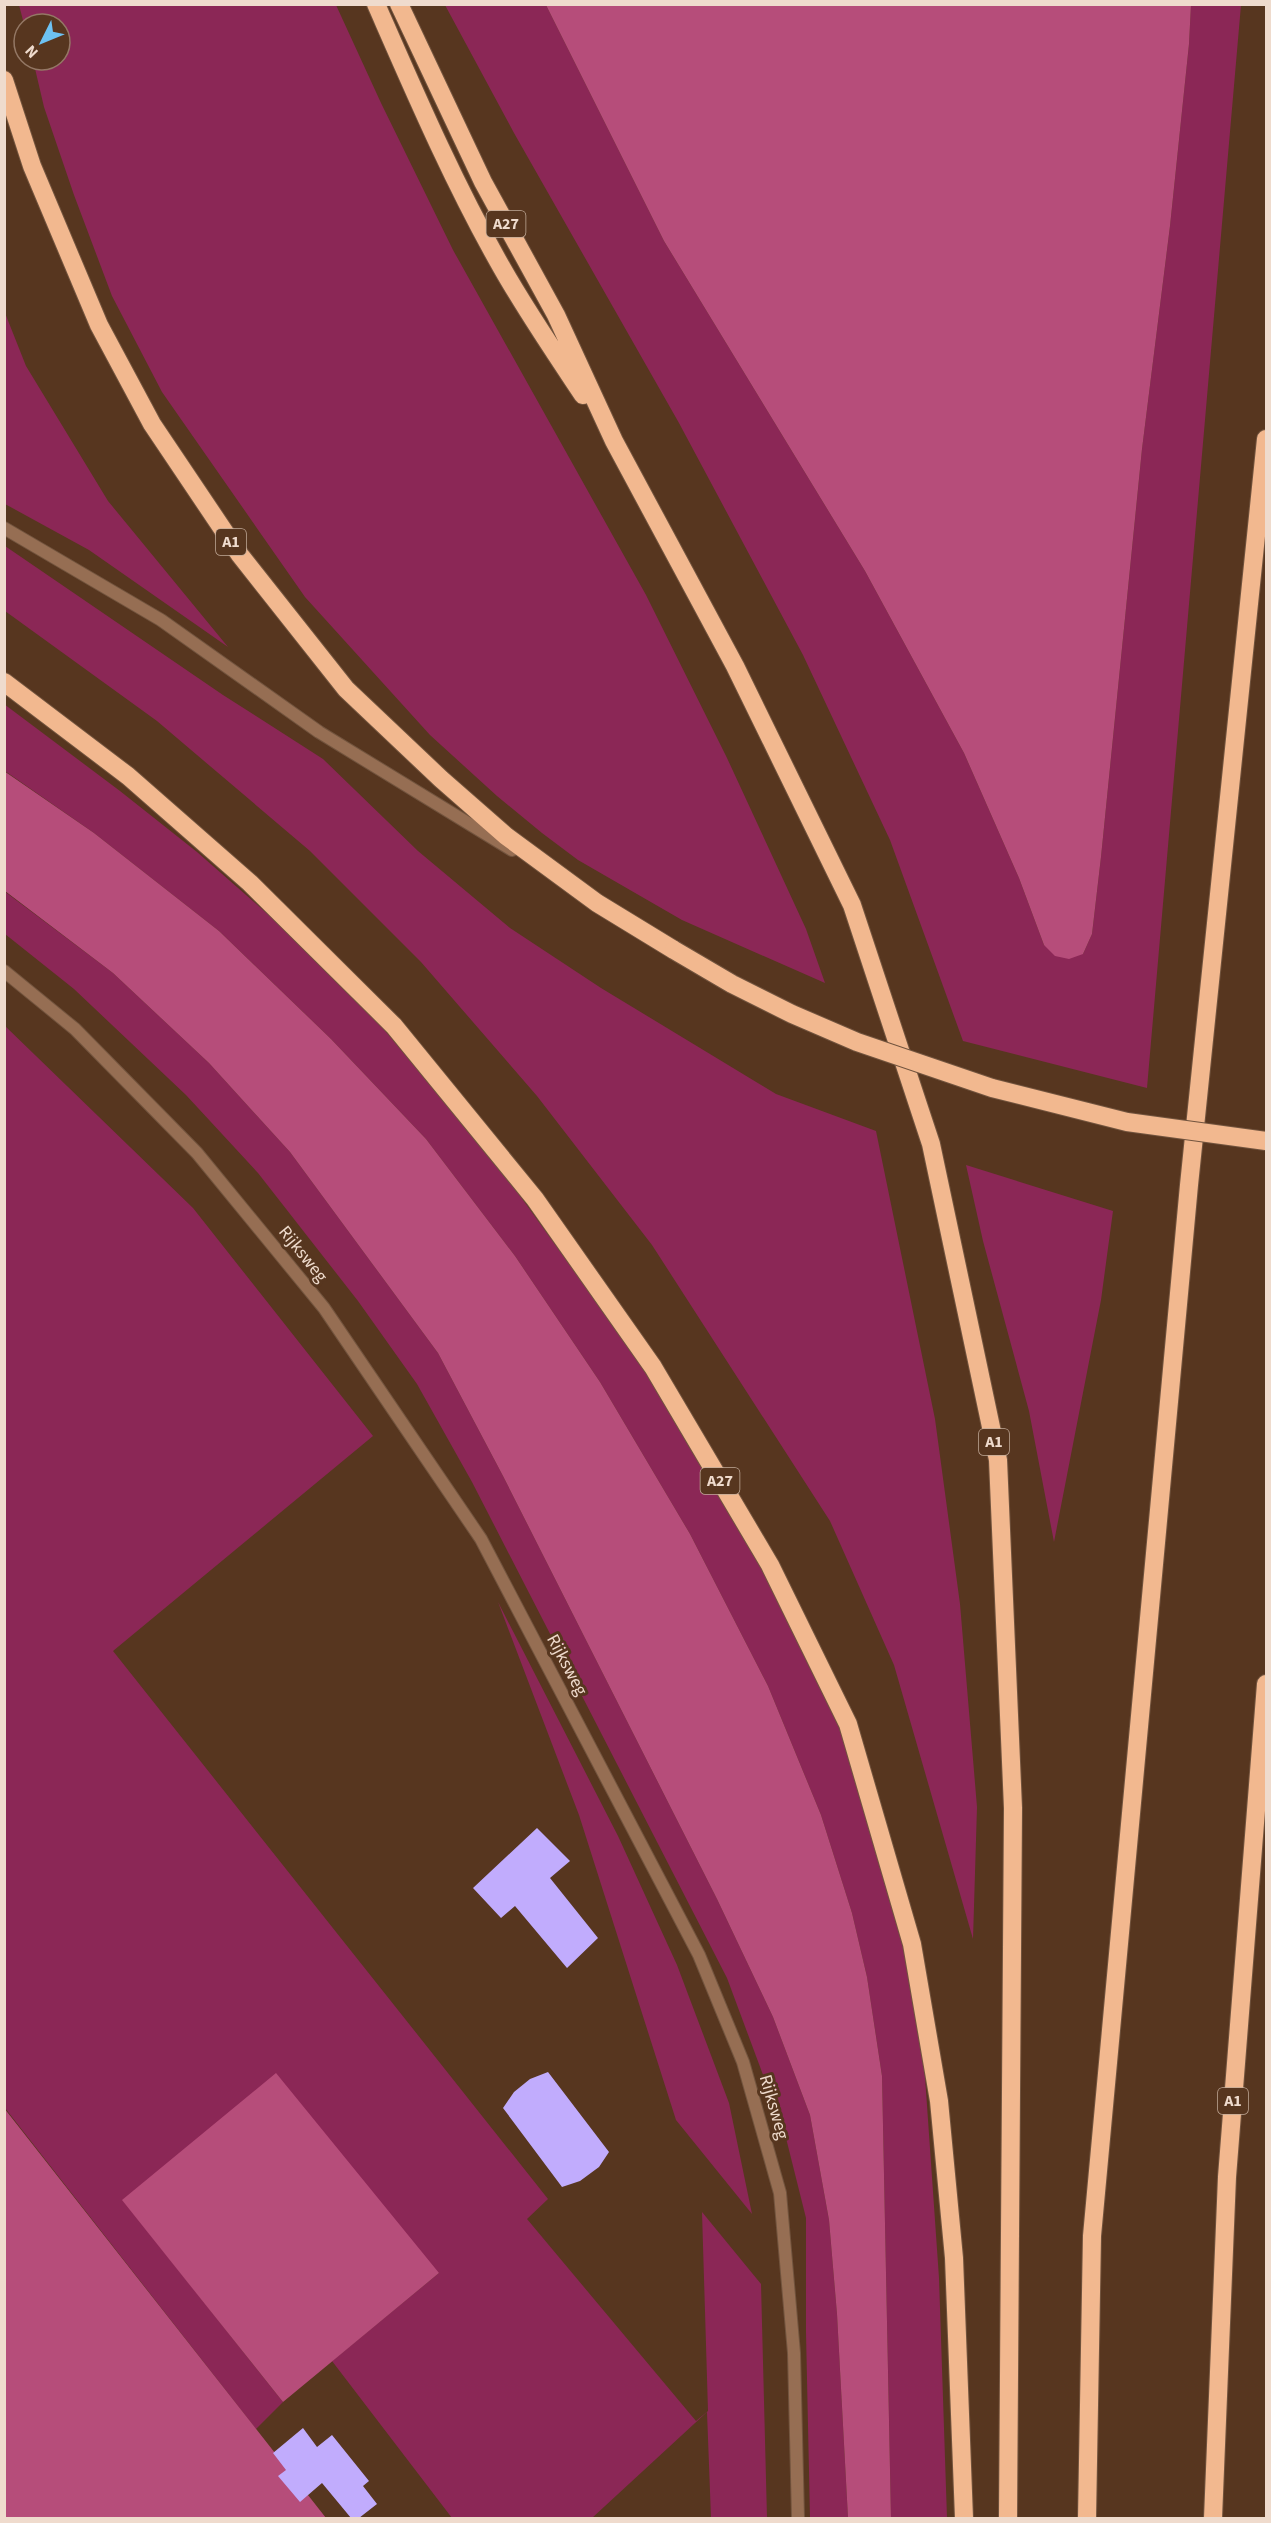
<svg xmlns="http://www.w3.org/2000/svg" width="1271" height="2523" viewBox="0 0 1271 2523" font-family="'Source Sans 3',sans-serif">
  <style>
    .green { fill: #8b2756 }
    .forest { fill: #b64d7a }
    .building { fill: #c1acfd }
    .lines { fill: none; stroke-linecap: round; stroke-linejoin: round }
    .service-casing { stroke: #72543e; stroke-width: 14 }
    .minor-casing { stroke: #72543e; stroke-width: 14 }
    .motorway-casing { stroke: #72543e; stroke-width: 20 }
    .service { stroke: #966e53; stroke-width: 12 }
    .minor { stroke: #966e53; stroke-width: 12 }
    .motorway { stroke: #f2b88f; stroke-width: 18 }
    .motorway-bridge-casing { stroke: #72543e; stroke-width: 20; stroke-linecap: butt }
    .motorway-bridge { stroke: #f2b88f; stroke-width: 18 }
    .labels { text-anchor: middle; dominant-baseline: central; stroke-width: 6; stroke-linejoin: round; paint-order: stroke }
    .shield { fill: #57361f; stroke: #c1aa99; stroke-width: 1.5 }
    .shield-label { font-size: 16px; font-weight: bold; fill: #efdbcd }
    .street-label { font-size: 18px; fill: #efdbcd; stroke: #57361f }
  </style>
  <rect width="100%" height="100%" fill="#57361f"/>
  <path class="green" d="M19,5H336L381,103L453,250L646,595L727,758L806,929L825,983L682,920L578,860L542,833L497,796L430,735L305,597L162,392L112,296L74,195L44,107L33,60H60V24H24Z
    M445,5H546L664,241L865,571L964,753L1019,878L1044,945L1083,954L1092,934L1101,857L1142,449L1170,226L1189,44L1191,5H1241L1147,1088L963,1041L890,840L803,655L679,423L514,133Z
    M5,313L26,366L108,501L228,647L89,550L5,504Z
    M5,546L223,695L323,759L418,851L510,928L601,988L776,1094L876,1131L935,1419L960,1604L977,1807L973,1939L894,1665L830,1521L652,1245L537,1096L421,962L310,851L157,721L5,611Z
    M4,704L120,791L197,852L279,924L377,1021L505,1175L701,1447L789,1601L882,1824L923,2048L939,2278L947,2518H891L882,2076L867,1977L852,1913L821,1815L768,1686L690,1534L600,1382L515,1256L426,1139L331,1039L219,931L94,833L5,771Z
    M4,891L113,973L209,1063L290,1152L438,1353L503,1476L717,1899L773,2017L810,2115L829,2220L837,2314L848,2518H810L806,2333V2218L785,2134L727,1978L472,1482L417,1384L358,1301L258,1173L186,1095L74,989L5,934Z
    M4,1025L193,1208L373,1436L113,1651L548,2199L527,2219L696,2421L708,2411L702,2212L761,2284L767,2518H711L707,2412L592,2518H452L332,2361L439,2273L123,2200L283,2402L256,2429L5,2108Z
    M966,1165L1113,1211L1101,1300L1054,1542L1029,1411L983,1241Z
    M498,1602L618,1836L677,1965L729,2103L752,2214L676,2120L579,1815Z"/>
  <path class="forest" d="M546,5H1191L1189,44L1170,226L1142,449L1101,857L1092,934L1083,954L1069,959L1055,956L1044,945L1019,878L964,753L865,571L664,241Z
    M4,771L94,833L219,931L331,1039L426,1139L515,1256L600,1382L690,1534L768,1686L821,1815L852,1913L867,1977L882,2076L891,2518H848L837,2314L829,2220L810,2115L773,2017L717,1899L503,1476L438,1353L290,1152L209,1063L113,973L5,891Z
    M276,2073L439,2273L283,2402L122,2200Z
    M4,2108L326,2518H5Z"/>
  <path class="building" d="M537,1828L570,1861L550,1878L598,1938L567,1968L515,1906L501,1918L473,1888Z
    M548,2072L609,2152L599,2167L580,2181L562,2187L503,2108L514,2092L530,2079Z
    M303,2428L317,2447L332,2435L369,2481L363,2486L377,2504L359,2518H351L322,2483L300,2502L278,2476L286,2470L273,2453Z"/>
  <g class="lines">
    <g class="service-casing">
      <path id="service" d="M4,528L161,620L319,732L512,850"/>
    </g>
    <g class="minor-casing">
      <path id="minor" d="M4,971L75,1029L197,1153L324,1308L481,1539L699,1955L743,2062L780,2193L794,2353L798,2518"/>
    </g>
    <g class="motorway-casing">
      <path id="motorway" d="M376,4C415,93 454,184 502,268C527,312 555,353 583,395
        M399,4L483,182L556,315L614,441L735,666L852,905L931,1144L998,1460L1013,1808L1008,2518
        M4,80L32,166L99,325L152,424L240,555L346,689L441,779L506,836L597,903L674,950
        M4,682L128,776L250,883L394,1026L535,1199L653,1367L770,1565L848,1724L912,1944L939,2101L954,2258L964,2518
        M1087,2518L1092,2236L1189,1185L1266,439
        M1213,2518L1227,2177L1266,1684"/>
    </g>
    <use href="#service" class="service"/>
    <use href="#minor" class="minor"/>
    <use href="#motorway" class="motorway"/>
    <g class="motorway-bridge-casing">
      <path id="motorway-bridge" d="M674,950L732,984L792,1014L857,1042L992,1088L1127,1122L1266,1141"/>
    </g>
    <use href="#motorway-bridge" class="motorway-bridge"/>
  </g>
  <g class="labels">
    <g class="shield">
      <rect x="486.5" y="211" width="39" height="26" rx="4.5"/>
      <rect x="216" y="529" width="30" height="26" rx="4.5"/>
      <rect x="979" y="1429" width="30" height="26" rx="4.5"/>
      <rect x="700.5" y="1468" width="39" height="26" rx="4.5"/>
      <rect x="1218" y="2088" width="30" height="26" rx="4.5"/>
    </g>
    <g class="shield-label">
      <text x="506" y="224">A27</text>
      <text x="231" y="542">A1</text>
      <text x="994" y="1442">A1</text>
      <text x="720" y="1481">A27</text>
      <text x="1233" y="2101">A1</text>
    </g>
    <g class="street-label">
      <text transform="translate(303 1254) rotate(51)">Rijksweg</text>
      <text transform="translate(567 1665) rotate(62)">Rijksweg</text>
      <text transform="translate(774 2107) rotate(74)">Rijksweg</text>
    </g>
  </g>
  <rect width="1271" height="2523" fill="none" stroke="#efdbcd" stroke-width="12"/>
  <g transform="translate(42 42) rotate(227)"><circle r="28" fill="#57361f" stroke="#947865" stroke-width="1.5"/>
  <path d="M0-4.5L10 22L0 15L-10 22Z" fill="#6dc2f3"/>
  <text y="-9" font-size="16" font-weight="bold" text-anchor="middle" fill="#efdbcd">N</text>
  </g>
</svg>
